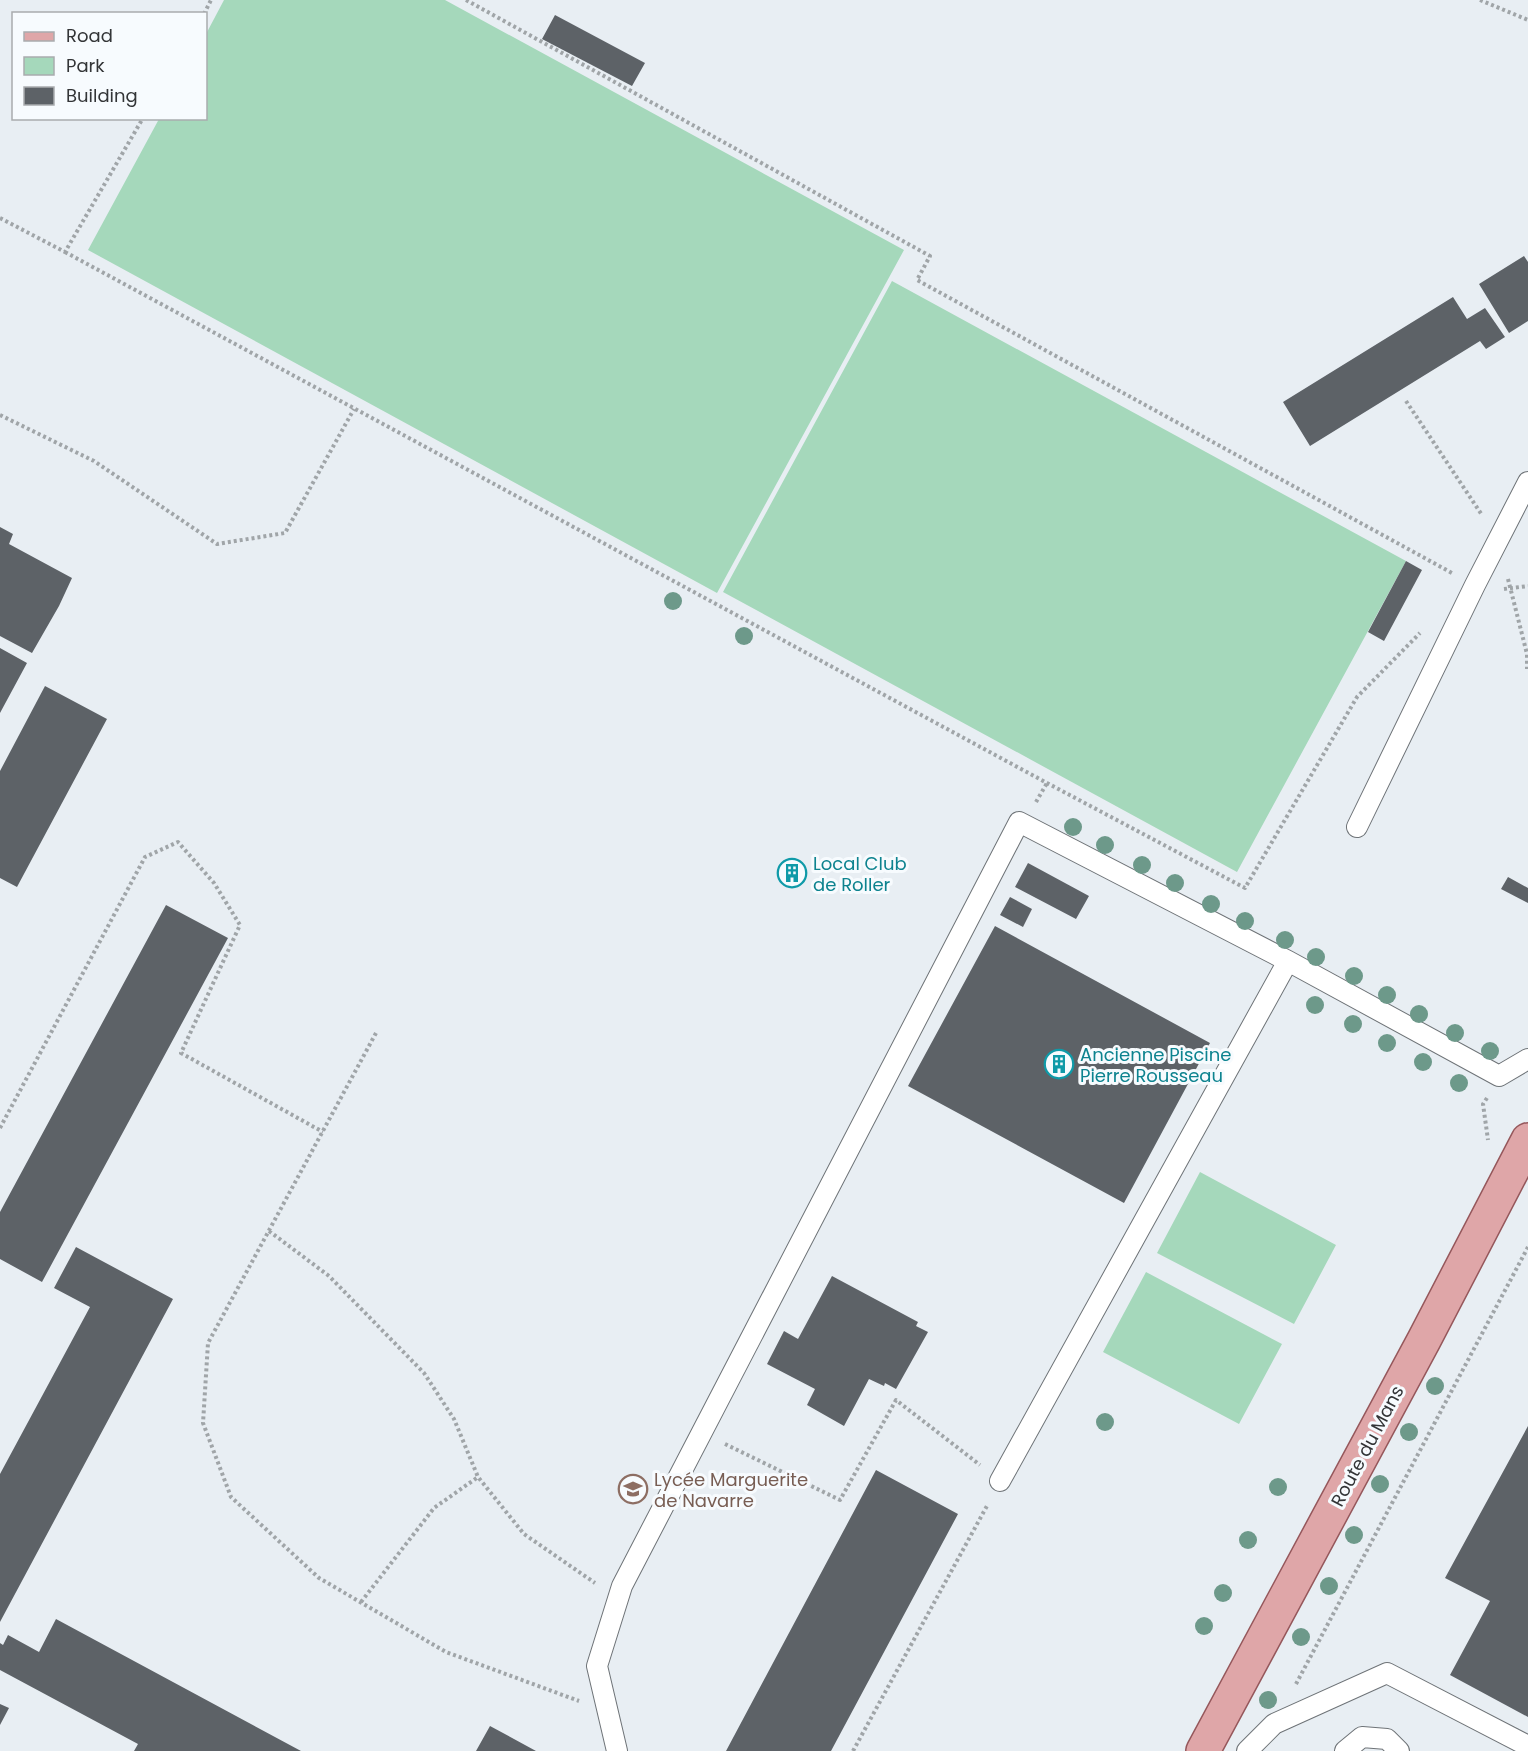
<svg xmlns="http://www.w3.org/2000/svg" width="1528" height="1751" viewBox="0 0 1528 1751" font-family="Poppins,sans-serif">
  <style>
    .green { fill: #a5d8bb }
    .building { fill: #5d6267 }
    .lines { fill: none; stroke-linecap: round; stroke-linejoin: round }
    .service-casing { stroke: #6e7377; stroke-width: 22 }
    .primary-casing { stroke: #95575b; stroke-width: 36 }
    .path { stroke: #a0a5a8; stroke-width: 4; stroke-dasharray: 3 3; stroke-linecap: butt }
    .service { stroke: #fff; stroke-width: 20 }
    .primary { stroke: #dfa6a8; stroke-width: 33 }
    .tree { fill: #6d998a }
    .labels { text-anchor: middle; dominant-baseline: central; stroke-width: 6; stroke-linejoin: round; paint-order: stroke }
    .culture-label { font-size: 18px; fill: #0d838f; stroke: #f7fbfe; text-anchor: start }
    .street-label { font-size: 18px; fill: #333537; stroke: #f7fbfe }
    .education-label { font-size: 18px; fill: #785e54; stroke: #f7fbfe; text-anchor: start }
  </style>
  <rect width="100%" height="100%" fill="#e8eef3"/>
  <path class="green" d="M224,0H445L904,250L717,593L88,250L159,119L206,118V34Z
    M892,281L1406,561L1237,872L723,592Z
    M1200,1172L1336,1245L1294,1324L1157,1253Z
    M1146,1272L1282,1344L1239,1424L1103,1352Z"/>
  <path class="building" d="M555,15L645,63L632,86L542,39Z
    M1524,256L1528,262V321L1509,333L1479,284Z
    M1453,297L1467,319L1485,308L1505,337L1486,349L1480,341L1310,446L1283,402Z
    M0,527L13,534L9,544L72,578L59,606L32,653L0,636Z
    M1406,561L1422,570L1384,641L1368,632Z
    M0,648L27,663L0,713Z
    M45,686L107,719L17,887L0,878V771Z
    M1028,863L1089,896L1076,919L1015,887Z
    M797,864L803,875L786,882L781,872Z
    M1508,877L1528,888V903L1501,889Z
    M1010,897L1032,909L1023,927L1000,915Z
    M166,905L228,938L42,1282L0,1259V1212Z
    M995,926L1210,1043L1124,1203L908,1086Z
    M76,1247L173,1299L0,1622V1474L90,1307L54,1288Z
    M832,1276L918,1322L916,1326L928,1332L896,1389L885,1383L884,1386L869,1379L844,1426L807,1405L815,1389L767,1364L784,1331L798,1339Z
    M1528,1426V1717L1450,1675L1490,1601L1445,1578Z
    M876,1470L958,1514L831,1751H726Z
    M56,1619L301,1751H134L138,1744L0,1670V1643L3,1645L8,1635L39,1652Z
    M0,1704L9,1708L0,1725Z
    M490,1726L536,1751H476Z"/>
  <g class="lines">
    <g class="service-casing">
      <path id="service" d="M1357,827L1475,585L1528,482
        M1000,1481L1288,961
        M617,1751L597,1666L622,1586L1019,822L1288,961L1499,1076L1528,1059
        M1247,1751L1274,1724L1387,1673L1528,1746
        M1345,1751L1362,1737L1387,1739L1399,1751"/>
    </g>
    <g class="primary-casing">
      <path id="primary" d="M1203,1751L1424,1340L1528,1140"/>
    </g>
    <path class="path" d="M466,0L930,256L917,280L1452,573
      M1480,0L1528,20
      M204,14L211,0
      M0,218L65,252L143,118
      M65,252L1047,783L1245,888L1357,697L1420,633
      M1406,401L1482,515
      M0,415L94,461L217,544L285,533L354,409
      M1508,579L1527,654V669
      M1504,589L1528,586
      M1036,802L1047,783
      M376,1033L208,1343L203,1423L231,1497L319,1578L446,1652L579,1701
      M1487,1098L1483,1104L1488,1140
      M0,1128L145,857L178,842L214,883L240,925L181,1053L323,1132
      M269,1231L329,1276L424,1373L454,1419L478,1477L524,1534L595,1583
      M725,1444L840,1500L896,1400L980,1465
      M361,1602L434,1508L478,1477
      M1296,1684L1528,1247
      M853,1751L988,1504"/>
    <use href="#service" class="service"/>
    <use href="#primary" class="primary"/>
  </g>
  <g class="tree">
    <circle cx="673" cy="601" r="9"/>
    <circle cx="744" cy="636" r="9"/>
    <circle cx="1073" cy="827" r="9"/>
    <circle cx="1105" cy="845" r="9"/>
    <circle cx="1142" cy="865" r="9"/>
    <circle cx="1175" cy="883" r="9"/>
    <circle cx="1211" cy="904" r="9"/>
    <circle cx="1245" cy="921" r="9"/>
    <circle cx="1285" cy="940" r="9"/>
    <circle cx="1316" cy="957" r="9"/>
    <circle cx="1354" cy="976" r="9"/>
    <circle cx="1387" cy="995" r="9"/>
    <circle cx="1315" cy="1005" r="9"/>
    <circle cx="1419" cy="1014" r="9"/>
    <circle cx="1353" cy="1024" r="9"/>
    <circle cx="1455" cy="1033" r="9"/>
    <circle cx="1387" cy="1043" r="9"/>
    <circle cx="1490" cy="1051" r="9"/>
    <circle cx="1423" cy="1062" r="9"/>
    <circle cx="1459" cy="1083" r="9"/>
    <circle cx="1435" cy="1386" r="9"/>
    <circle cx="1105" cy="1422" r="9"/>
    <circle cx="1409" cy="1432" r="9"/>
    <circle cx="1380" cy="1484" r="9"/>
    <circle cx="1278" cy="1487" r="9"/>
    <circle cx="1354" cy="1535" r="9"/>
    <circle cx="1248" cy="1540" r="9"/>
    <circle cx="1329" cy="1586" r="9"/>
    <circle cx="1223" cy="1593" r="9"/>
    <circle cx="1204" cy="1626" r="9"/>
    <circle cx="1301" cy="1637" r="9"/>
    <circle cx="1268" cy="1700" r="9"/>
  </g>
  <defs>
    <g id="building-ring" transform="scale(1.5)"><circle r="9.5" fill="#f7fbfe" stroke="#0f9aa8" stroke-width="1.5"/><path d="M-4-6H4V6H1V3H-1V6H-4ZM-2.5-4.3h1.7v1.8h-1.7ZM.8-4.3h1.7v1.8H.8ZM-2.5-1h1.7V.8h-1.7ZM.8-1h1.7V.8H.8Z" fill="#0f9aa8"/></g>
    <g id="school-ring" transform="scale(1.5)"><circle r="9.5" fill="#f7fbfe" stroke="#8d6e63" stroke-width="1.5"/><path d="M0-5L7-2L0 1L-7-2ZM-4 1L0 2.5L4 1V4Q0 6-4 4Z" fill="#8d6e63"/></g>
  </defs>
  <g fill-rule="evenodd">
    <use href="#building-ring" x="792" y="873"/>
    <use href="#building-ring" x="1059" y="1064"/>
    <use href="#school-ring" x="633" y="1489"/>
  </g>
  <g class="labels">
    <g class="culture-label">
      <text x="813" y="863">Local Club<tspan x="813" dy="21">de Roller</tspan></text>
      <text x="1080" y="1054">Ancienne Piscine<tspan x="1080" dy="21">Pierre Rousseau</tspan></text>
    </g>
    <g class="street-label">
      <text transform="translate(1367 1446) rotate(-62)">Route du Mans</text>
    </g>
    <g class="education-label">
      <text x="654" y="1479">Lycée Marguerite<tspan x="654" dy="21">de Navarre</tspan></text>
    </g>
  </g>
  <rect x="12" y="12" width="195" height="108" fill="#f7fbfe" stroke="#a9acae" stroke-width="1.5"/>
  <rect x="24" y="32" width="30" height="9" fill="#dfa6a8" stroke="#a9acae" stroke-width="1.5"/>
  <text x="66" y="42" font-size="18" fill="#333537">Road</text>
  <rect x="24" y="57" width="30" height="18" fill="#a5d8bb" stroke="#a9acae" stroke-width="1.5"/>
  <text x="66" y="72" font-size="18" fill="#333537">Park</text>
  <rect x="24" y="87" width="30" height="18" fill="#5d6267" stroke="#a9acae" stroke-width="1.5"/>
  <text x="66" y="102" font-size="18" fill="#333537">Building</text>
</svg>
